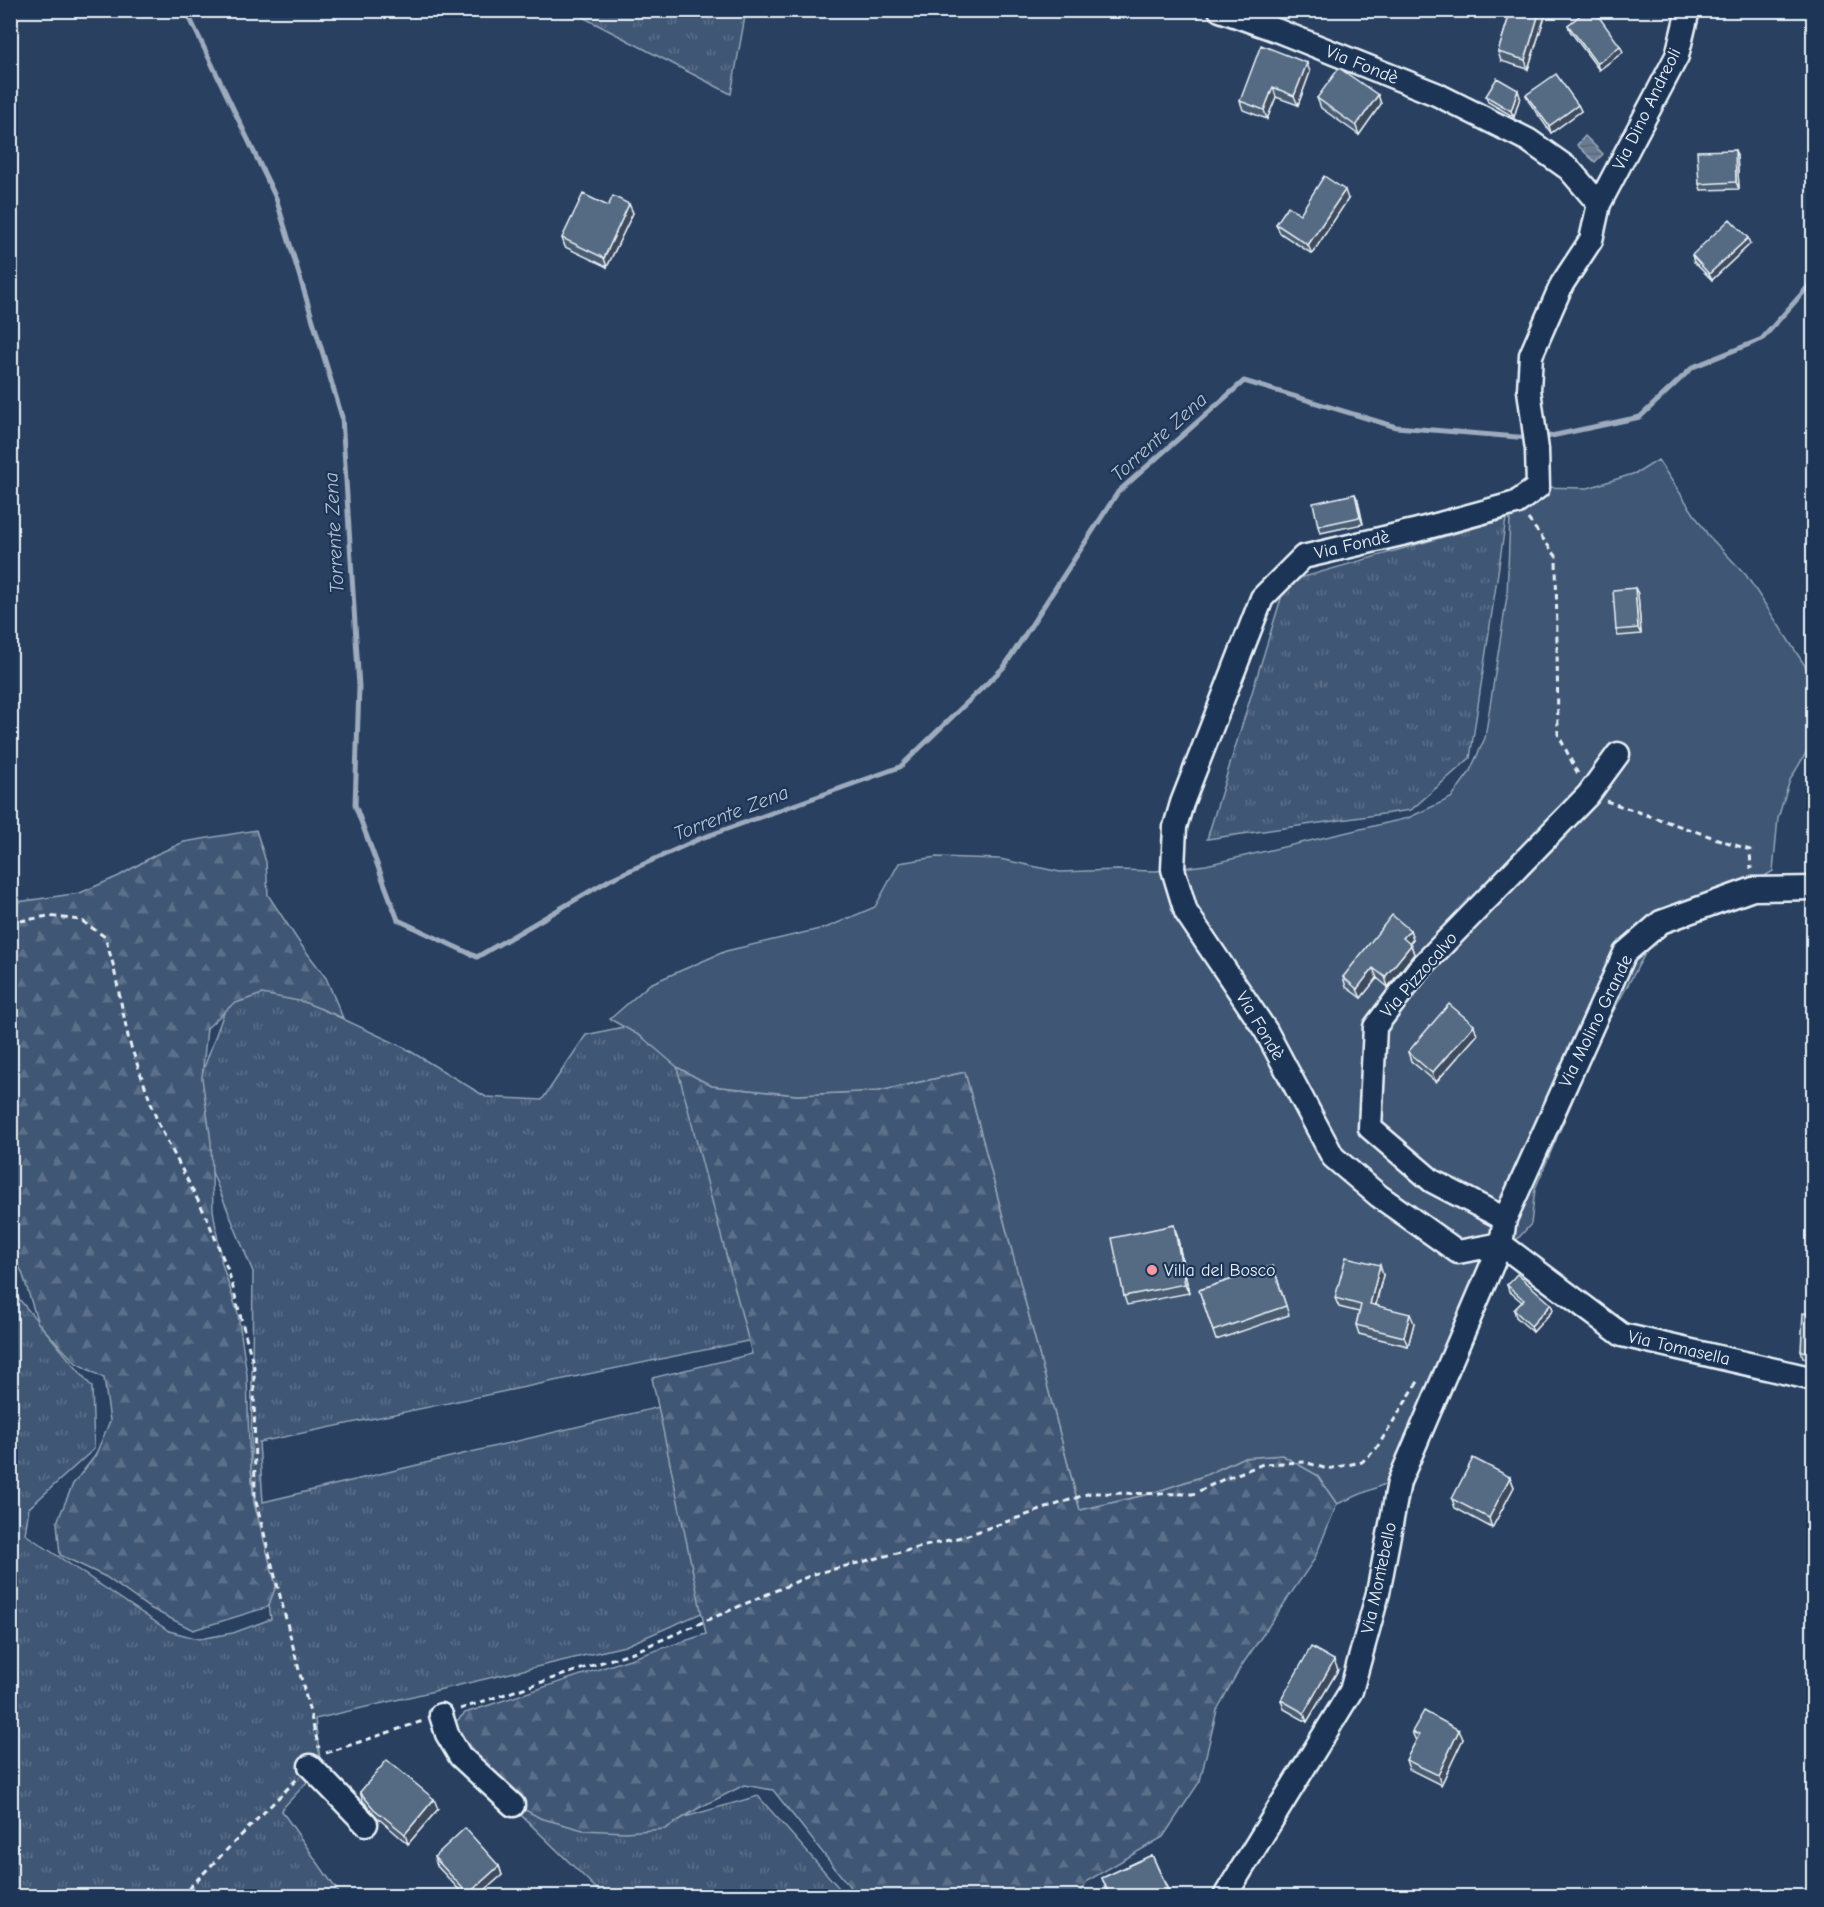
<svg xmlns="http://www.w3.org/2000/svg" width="1824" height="1907" viewBox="0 0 1824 1907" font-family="'Comic Neue',sans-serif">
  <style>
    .grass { fill: url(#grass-tufts); stroke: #94a4b6; stroke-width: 1.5 }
    .forest { fill: url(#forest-firs); stroke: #94a4b6; stroke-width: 1.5 }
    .green { fill: #415774; stroke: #94a4b6; stroke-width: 1.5 }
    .water { fill: url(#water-rules); stroke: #9dabbd; stroke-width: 1.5 }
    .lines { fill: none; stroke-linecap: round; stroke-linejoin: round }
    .stream { stroke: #9dabbd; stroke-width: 5 }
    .minor-casing { stroke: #e8f1f8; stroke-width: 27 }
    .path { stroke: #e8f1f8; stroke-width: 3; stroke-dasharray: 6 4.5; stroke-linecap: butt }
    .minor { stroke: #1d3557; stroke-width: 22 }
    .wall { fill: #495b71; stroke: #e8f1f8; stroke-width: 1.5 }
    .shaded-wall { fill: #3c4a5c; stroke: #e8f1f8; stroke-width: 1.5 }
    .building { fill: #556a83; stroke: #e8f1f8; stroke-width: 1.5 }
    .poi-dot { fill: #ff9aa2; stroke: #1d3557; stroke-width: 2 }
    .labels { text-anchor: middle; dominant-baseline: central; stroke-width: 4.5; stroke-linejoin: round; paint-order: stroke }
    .street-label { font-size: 18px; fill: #e8f1f8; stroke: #1d3557 }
    .poi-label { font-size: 18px; fill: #e8f1f8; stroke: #1d3557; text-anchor: start }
    .water-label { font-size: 20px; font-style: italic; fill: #b6c2d0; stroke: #1d3557 }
  </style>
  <defs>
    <pattern id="grass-tufts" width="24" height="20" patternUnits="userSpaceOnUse" patternTransform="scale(1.5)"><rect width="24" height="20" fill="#415774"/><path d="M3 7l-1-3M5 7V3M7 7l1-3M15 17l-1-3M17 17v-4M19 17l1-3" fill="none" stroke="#5c7089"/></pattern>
    <pattern id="forest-firs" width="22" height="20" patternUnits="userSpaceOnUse" patternTransform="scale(1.5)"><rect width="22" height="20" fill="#415774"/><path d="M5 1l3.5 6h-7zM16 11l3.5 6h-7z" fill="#5c7089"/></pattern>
    <pattern id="water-rules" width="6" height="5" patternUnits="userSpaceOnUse" patternTransform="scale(1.5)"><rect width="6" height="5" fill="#6b7c95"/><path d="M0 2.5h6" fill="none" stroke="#5a6573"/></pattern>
  </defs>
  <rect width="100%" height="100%" fill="#294061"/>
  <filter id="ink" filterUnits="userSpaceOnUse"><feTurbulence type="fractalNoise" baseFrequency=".0167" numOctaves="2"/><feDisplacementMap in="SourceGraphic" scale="12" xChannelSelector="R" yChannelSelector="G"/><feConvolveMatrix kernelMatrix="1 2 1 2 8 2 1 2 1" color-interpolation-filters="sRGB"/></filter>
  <g filter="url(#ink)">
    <path class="grass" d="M571,11H746L731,94Z
      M1506,519L1470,758L1411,810L1207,839L1286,582Z
      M243,972L405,1048L486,1097L542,1100L586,1035L641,1023L1033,1282L259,1442L263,1502L1026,1319L808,1567L625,1646L315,1719L321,1767L281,1810L341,1896H11L10,1288L92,1387L94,1449L29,1508L25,1534L169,1631L199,1639L233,1633L271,1619L251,1468L253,1272L207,1160L193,1098L234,985Z
      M488,1783L650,1827L758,1796L846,1896H604Z"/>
    <path class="forest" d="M256,830L266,862L268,895L299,942L326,978L343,1018L304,1002L262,994L233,1004L207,1028L202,1078L211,1142L213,1210L222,1264L238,1314L247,1375L249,1443L254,1503L276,1586L268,1607L193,1630L148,1607L106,1577L60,1555L57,1522L73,1484L95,1456L110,1421L104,1378L76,1363L38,1323L22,1272L11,1252V903L80,893L119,876L155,855L184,842Z
      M677,1067L712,1086L797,1095L879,1091L965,1072L1080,1510L1149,1494L1206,1475L1242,1458L1282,1455L1317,1475L1337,1504L1314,1560L1240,1668L1217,1710L1200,1781L1163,1837L1087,1881L1079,1896H857L773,1790L744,1785L697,1809L665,1829L625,1832L583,1830L540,1818L505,1799L440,1737L465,1713L706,1634L652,1378L752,1354Z"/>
    <path class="green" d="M1658,460L1708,535L1746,575L1813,678V741L1790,780L1778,818L1773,871L1722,902L1679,919L1653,939L1601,1034L1535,1189L1531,1224L1487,1273L1409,1474L1337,1504L1317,1475L1282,1455L1242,1458L1206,1475L1149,1494L1080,1510L965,1072L879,1091L797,1095L712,1086L677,1067L642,1037L610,1019L650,984L726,951L828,927L875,907L899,863L936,857L1000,859L1060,872L1117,870L1156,871L1206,865L1408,818L1451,798L1469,773L1485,738L1507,596L1511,490L1531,487L1588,488L1639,472Z"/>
    <path class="water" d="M1585,136L1603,154L1595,162L1577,145Z"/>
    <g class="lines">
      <path class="stream" d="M186,10L276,198L342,417L359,687L355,805L398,920L477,957L611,879L699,839L900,767L1004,667L1118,492L1244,381L1396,427L1529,438
        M1542,438L1640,417L1693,367L1762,339L1814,280"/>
      <g class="minor-casing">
        <path id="minor" d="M1220,10L1276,30L1436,94L1528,140L1569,169L1599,204
          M1505,1219L1432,1181L1370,1128L1375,1027L1418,970L1588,795L1618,754
          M1501,1244L1458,1252L1379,1196L1333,1157L1266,1031L1186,912L1173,869L1175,827L1182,803L1262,598L1303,557L1414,531L1516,503L1538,487L1537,450L1529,390L1531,355L1562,284L1591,240L1599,204L1677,56L1688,10
          M1501,1244L1622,1335L1814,1379
          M441,1715L447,1734L460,1756L513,1805
          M310,1766L366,1824
          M1225,1896L1351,1691L1378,1593L1399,1482L1501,1244L1505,1219L1625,953L1661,922L1753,889L1814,888"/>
      </g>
      <path class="path" d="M1528,519L1556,556L1558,734L1578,774
        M1606,801L1750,850L1751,869
        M10,923L48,916L81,920L105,937L113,964L129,1041L158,1123L207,1218L229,1273L254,1367L255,1498L319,1748
        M460,1709L636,1651L814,1574L965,1536L1090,1493L1193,1494L1222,1480L1263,1464L1305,1462L1327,1469L1362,1462L1376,1449L1419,1380
        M326,1753L423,1721
        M181,1896L297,1779"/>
      <use href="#minor" class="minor"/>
    </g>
    <path class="wall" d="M1053,10H1065L1063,14Z
      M1511,10H1545L1546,13L1528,69L1501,61L1498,52Z
      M1568,25L1620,46L1623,52L1599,70L1570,31Z
      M1310,72L1298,105L1276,97L1267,119L1243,110L1240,101Z
      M1378,95L1381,104L1359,135L1321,108L1317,98Z
      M1526,95L1578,105L1581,111L1551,133L1529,102Z
      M1486,96L1520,97L1514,117L1488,102Z
      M1735,150L1737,156L1739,189L1701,190L1699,184Z
      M1348,199L1312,254L1280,233L1276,224Z
      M629,204L633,213L607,267L565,247L562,238L608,206Z
      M1750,244L1712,280L1694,262L1692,255Z
      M1355,494L1363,524L1320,533L1318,526Z
      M1635,588L1638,594L1641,634L1618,636L1616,630Z
      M1410,930L1413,939L1409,944L1411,945L1414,954L1388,987L1377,978L1361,998L1346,987L1343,977Z
      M1477,1035L1436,1082L1411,1061L1408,1052Z
      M1177,1235L1189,1293L1127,1305L1124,1296Z
      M1273,1266L1289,1315L1216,1340L1199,1290Z
      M1383,1275L1376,1305L1414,1323L1408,1346L1359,1334L1356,1325L1359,1312L1339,1307L1335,1298Z
      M1507,1285L1551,1304L1553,1310L1533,1332L1516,1317L1514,1310L1522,1302L1509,1291Z
      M1814,1314V1358H1803L1801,1351Z
      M1510,1477L1514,1487L1492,1528L1455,1508L1452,1499Z
      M1338,1670L1307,1722L1284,1709L1281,1700Z
      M1412,1732L1463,1739L1441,1785L1409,1769L1406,1760L1416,1741Z
      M360,1792L438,1809L408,1844L378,1818L363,1801Z
      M1152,1855L1171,1896H1109L1102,1878Z
      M434,1857L499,1866L502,1875L478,1896H465L437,1866Z"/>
    <path class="shaded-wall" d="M1540,10H1545L1546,13L1528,69L1525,60Z
      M1620,46L1623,52L1599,70L1597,64Z
      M1307,63L1310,72L1298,105L1294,96Z
      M1273,87L1276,97L1267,119L1264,110Z
      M1518,90L1520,97L1514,117L1511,111Z
      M1378,95L1381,104L1359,135L1356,126Z
      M1578,105L1581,111L1551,133L1549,126Z
      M1735,150L1737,156L1739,189L1736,182Z
      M1345,190L1348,199L1312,254L1308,245Z
      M629,204L633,213L607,267L604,258Z
      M1748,238L1750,244L1712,280L1709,274Z
      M1355,494L1358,500L1363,524L1360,517Z
      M1635,588L1638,594L1641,634L1638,628Z
      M1410,930L1413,939L1406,948L1403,938Z
      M1411,945L1414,954L1388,987L1385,977Z
      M1373,968L1377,978L1361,998L1357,989Z
      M1474,1025L1477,1035L1436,1082L1432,1073Z
      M1174,1225L1177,1235L1189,1293L1185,1284Z
      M1380,1265L1383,1275L1373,1313L1370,1304Z
      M1551,1304L1553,1310L1533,1332L1531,1326Z
      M1410,1314L1414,1323L1408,1346L1404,1337Z
      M1510,1477L1514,1487L1492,1528L1489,1518Z
      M1334,1660L1338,1670L1307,1722L1304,1713Z
      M1459,1730L1463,1739L1441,1785L1438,1775Z
      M434,1799L438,1809L408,1844L405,1834Z
      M499,1866L502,1875L478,1896H469L468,1894Z"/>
    <path class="building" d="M1511,10H1540L1525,60L1498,52Z
      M1587,10H1594L1620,46L1597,64L1568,25Z
      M1261,45L1307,63L1294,96L1273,87L1264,110L1240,101Z
      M1339,68L1378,95L1356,126L1317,98Z
      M1556,74L1578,105L1549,126L1526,95Z
      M1497,78L1518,90L1511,111L1486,96Z
      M1735,150L1736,182L1699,184L1697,151Z
      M1324,176L1345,190L1308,245L1276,224L1288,206L1300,214Z
      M583,194L608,206L613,196L629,204L604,258L562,238Z
      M1730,219L1748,238L1709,274L1692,255Z
      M1355,494L1360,517L1318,526L1313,503Z
      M1635,588L1638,628L1616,630L1613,590Z
      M1392,915L1410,930L1403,938L1411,945L1385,977L1373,968L1357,989L1343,977Z
      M1449,1004L1474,1025L1432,1073L1408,1052Z
      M1174,1225L1185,1284L1124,1296L1112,1238Z
      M1346,1257L1380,1265L1370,1304L1410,1314L1404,1337L1356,1325L1361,1305L1335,1298Z
      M1273,1266L1286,1306L1213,1331L1199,1290Z
      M1517,1274L1551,1304L1531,1326L1514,1310L1524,1300L1507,1285Z
      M1803,1313L1814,1314V1352L1801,1351Z
      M1473,1458L1510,1477L1489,1518L1452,1499Z
      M1311,1647L1334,1660L1304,1713L1281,1700Z
      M1424,1711L1459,1730L1438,1775L1406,1760L1419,1735L1412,1732Z
      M387,1760L434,1799L405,1834L374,1809L360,1792Z
      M465,1828L499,1866L468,1894L434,1857Z
      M1152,1855L1169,1893L1161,1896H1110L1102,1878Z"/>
  </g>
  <circle class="poi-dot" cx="1152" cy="1270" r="6"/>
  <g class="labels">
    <g class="street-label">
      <text transform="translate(1362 65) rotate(22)">Via Fondè</text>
      <text transform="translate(1647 109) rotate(-64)">Via Dino Andreoli</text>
      <text transform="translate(1352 545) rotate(-13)">Via Fondè</text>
      <text transform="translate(1419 975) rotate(-49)">Via Pizzocalvo</text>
      <text transform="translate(1596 1021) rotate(-64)">Via Molino Grande</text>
      <text transform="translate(1260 1026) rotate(59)">Via Fondè</text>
      <text transform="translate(1679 1348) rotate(13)">Via Tomasella</text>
      <text transform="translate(1379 1578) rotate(-78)">Via Montebello</text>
    </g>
    <g class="poi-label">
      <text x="1164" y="1270">Villa del Bosco</text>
    </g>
    <g class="water-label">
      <text transform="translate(1159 437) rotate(-42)">Torrente Zena</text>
      <text transform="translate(334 533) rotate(-93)">Torrente Zena</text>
      <text transform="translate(731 813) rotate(-21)">Torrente Zena</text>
    </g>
  </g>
  <rect width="1824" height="1907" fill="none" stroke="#1d3557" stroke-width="36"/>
  <rect x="18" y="18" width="1788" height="1871" fill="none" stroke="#e8f1f8" stroke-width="2" filter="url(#ink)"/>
</svg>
